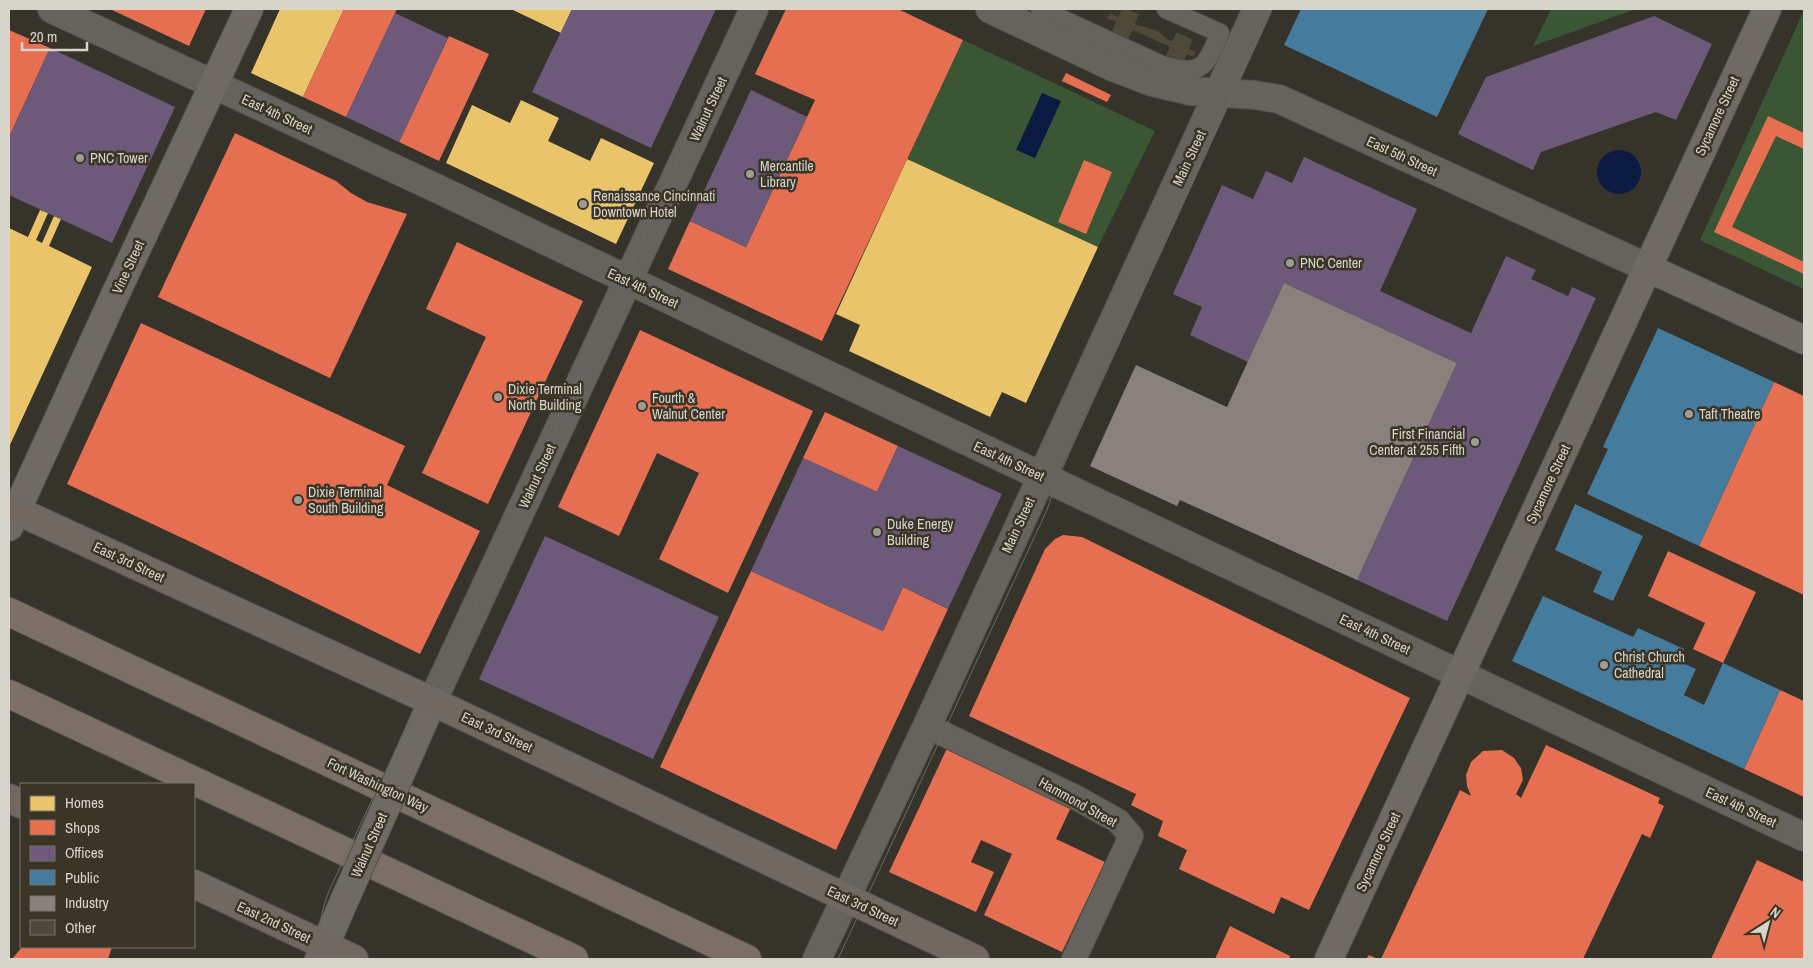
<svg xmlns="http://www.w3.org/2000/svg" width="1813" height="968" viewBox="0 0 1813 968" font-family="'Archivo Narrow',sans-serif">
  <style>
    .green { fill: #3b5634 }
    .water { fill: #0a1a40 }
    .homes { fill: #e9c46a }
    .shops { fill: #e76f51 }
    .offices { fill: #6d597a }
    .public { fill: #457b9d }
    .industry { fill: #8a817c }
    .building { fill: #4e4939 }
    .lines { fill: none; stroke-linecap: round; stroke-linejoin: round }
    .pedestrian-casing { stroke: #514f48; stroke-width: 20 }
    .minor-casing { stroke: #514f48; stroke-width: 26 }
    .tertiary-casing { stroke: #514f48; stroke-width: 30 }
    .secondary-casing { stroke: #514f48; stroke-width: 30 }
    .primary-casing { stroke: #514f48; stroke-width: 30 }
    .motorway-casing { stroke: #514f48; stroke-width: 30 }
    .pedestrian { stroke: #66635e; stroke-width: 18 }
    .minor { stroke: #66635e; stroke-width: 24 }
    .tertiary { stroke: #66635e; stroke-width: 28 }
    .secondary { stroke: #706a64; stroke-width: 28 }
    .primary { stroke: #706861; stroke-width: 28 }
    .motorway { stroke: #7c6f67; stroke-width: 28 }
    .tram { stroke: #6b6964; stroke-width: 1 }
    .secondary-bridge-casing { stroke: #514f48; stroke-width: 30; stroke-linecap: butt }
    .secondary-bridge { stroke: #706a64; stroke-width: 28 }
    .poi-dot { fill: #9f9c93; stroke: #3a3527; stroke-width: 2 }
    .labels { text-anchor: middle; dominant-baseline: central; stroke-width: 5; stroke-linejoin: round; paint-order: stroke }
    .street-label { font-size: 14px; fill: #d7d4cb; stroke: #3a3527 }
    .poi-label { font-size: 14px; fill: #d7d4cb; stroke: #3a3527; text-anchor: start }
  </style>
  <rect width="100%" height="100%" fill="#36332b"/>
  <path class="green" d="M1551,9H1636L1533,46Z
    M1804,10V289L1700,240Z
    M963,40L1155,131L1098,247L907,159Z"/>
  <path class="water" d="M1042,93L1061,101L1035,158L1016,150Z
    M1597 172a22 22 0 1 1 44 0a22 22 0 1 1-44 0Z"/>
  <path class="homes" d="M280,9H344L303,97L251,73Z
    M511,9H572L561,33Z
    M521,100L559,118L548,141L590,161L601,138L654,163L616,244L446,163L472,105L510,123Z
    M907,159L1098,247L1026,403L1002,392L990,417L849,351L860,325L836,314Z
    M40,210L48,213L36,240L42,243L54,216L61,219L49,246L92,267L9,447V228L28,237Z"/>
  <path class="shops" d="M110,9H206L189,46Z
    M344,9H397L346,117L303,97Z
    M786,9H898L963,40L822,341L668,269L690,221L746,247L807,117L815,100L755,74Z
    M9,30L50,48L9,137Z
    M449,36L489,54L439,161L399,142Z
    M1066,73L1111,95L1107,102L1062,81Z
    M1768,116L1804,133V149L1776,136L1732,227L1804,262V274L1714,232Z
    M235,133L336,181L351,193L367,202L407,214L330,378L158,297Z
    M1084,160L1112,172L1086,234L1058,222Z
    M457,242L583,301L488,504L422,473L486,337L426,309Z
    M141,323L405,446L387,485L480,531L420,654L195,544L67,484Z
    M640,330L813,411L728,593L659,559L699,473L657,453L619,536L558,507Z
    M1774,382L1804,396V595L1699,546Z
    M825,412L898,446L877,492L803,458Z
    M1063,535L1082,537L1410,698L1309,910L1281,897L1274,914L1179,869L1187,850L1158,836L1163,821L1131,805L1136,794L969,716L1045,549L1055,539Z
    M1668,551L1756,592L1723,663L1693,649L1705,623L1648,596Z
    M751,571L883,631L903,587L948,609L836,850L660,767Z
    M1780,690L1804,701V797L1744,769Z
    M949,744L1073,803L1056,839L1105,862L1062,952L984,915L1012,854L981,840L971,862L994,872L976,912L889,872Z
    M1546,745L1660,798L1658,803L1664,806L1650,838L1642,834L1583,959H1381L1460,790L1471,796L1467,786L1466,775L1471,762L1483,751L1502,750L1514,758L1521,768L1523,780L1516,794L1521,798Z
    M1757,860L1804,882V959H1711Z
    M1230,926L1290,956L1289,959H1215Z
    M22,947H112L108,959H12Z
    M1369,955L1378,959H1366Z"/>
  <path class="offices" d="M572,9H716L651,148L532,92Z
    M395,13L448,38L399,142L346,117Z
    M1654,16L1712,44L1676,120L1656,112L1541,152L1533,170L1458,134L1486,77Z
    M50,48L175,107L112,243L9,195V137Z
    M751,90L807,117L746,247L690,221Z
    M1304,157L1417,209L1380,291L1471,333L1506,256L1536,270L1531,279L1568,296L1572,287L1596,298L1447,621L1357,580L1457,363L1284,283L1248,362L1190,335L1202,307L1173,294L1222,185L1253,199L1266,171L1292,183Z
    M898,446L1002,494L948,609L903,587L883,631L751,571L803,458L877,492Z
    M545,536L719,617L653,759L479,679Z"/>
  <path class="public" d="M1301,9H1488L1437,117L1284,45Z
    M1658,328L1774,382L1699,546L1587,494L1608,449L1603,447Z
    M1575,504L1643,536L1613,601L1593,592L1602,572L1555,550Z
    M1543,596L1633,637L1638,628L1684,649L1678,661L1696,669L1684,695L1704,705L1723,663L1780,690L1744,769L1512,661Z"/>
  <path class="industry" d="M1284,283L1457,363L1357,580L1180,500L1177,506L1090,466L1136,365L1227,407Z"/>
  <path class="building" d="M1122,9H1126L1139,14L1135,24L1158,31L1168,40L1172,41L1177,32L1193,40L1189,49L1196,52L1193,57L1187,54L1183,63L1166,56L1170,47L1133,30L1128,39L1112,31L1116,22L1107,18L1110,13L1118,17Z"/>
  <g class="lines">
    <g class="pedestrian-casing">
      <path id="pedestrian" d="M1040,9L1164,66C1203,76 1205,67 1220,33L1166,9"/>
    </g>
    <g class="minor-casing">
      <path id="minor" d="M927,726L1077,798L1118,821L1131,836L1074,959"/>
    </g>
    <g class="tertiary-casing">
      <path id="tertiary" d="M52,9L436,188L758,342L1804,837
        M990,9L1113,67L1152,82L1190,91L1255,95L1279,99L1648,268
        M432,702L754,9
        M817,959L927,726L1257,9"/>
    </g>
    <g class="secondary-casing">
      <path id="secondary" d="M1648,268L1804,340
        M9,527L115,295L249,9
        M407,759L432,702
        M319,959L345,899
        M1329,959L1767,9"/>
    </g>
    <g class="primary-casing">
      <path id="primary" d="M9,507L425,698L975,959
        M9,798L21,804
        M194,884L354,959"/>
    </g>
    <g class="motorway-casing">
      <path id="motorway" d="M9,612L747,959
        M9,694L574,959"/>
    </g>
    <use href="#pedestrian" class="pedestrian"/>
    <use href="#minor" class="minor"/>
    <use href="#tertiary" class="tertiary"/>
    <use href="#secondary" class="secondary"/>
    <use href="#primary" class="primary"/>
    <use href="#motorway" class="motorway"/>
    <path class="tram" d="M328,959C317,934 319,917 329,891L394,753L444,668L459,640L610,308L638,251L671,176L711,73L741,9
      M838,959L1047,510L1056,483L1070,451L1272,9"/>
    <g class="secondary-bridge-casing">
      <path id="secondary-bridge" d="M345,899L407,759"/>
    </g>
    <use href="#secondary-bridge" class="secondary-bridge"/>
  </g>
  <g class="poi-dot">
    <circle cx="80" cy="158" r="5"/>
    <circle cx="750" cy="174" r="5"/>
    <circle cx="583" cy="204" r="5"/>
    <circle cx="1290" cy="263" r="5"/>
    <circle cx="498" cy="397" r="5"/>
    <circle cx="642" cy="406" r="5"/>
    <circle cx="1689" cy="414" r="5"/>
    <circle cx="1475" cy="442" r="5"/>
    <circle cx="298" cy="500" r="5"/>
    <circle cx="877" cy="532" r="5"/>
    <circle cx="1604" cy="665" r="5"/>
  </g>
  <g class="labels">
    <g class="street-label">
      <text transform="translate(708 109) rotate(-65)">Walnut Street</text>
      <text transform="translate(277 114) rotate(25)">East 4th Street</text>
      <text transform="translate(1717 116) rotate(-65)">Sycamore Street</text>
      <text transform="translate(1402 156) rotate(25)">East 5th Street</text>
      <text transform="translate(1189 158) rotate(-65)">Main Street</text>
      <text transform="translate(128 267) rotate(-65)">Vine Street</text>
      <text transform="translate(643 288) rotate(25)">East 4th Street</text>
      <text transform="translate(1009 461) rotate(25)">East 4th Street</text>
      <text transform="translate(537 476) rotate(-65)">Walnut Street</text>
      <text transform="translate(1548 484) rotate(-65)">Sycamore Street</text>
      <text transform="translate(1018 525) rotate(-65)">Main Street</text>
      <text transform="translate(129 562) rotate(25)">East 3rd Street</text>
      <text transform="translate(1375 634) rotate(25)">East 4th Street</text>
      <text transform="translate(497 732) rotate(25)">East 3rd Street</text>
      <text transform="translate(378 785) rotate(25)">Fort Washington Way</text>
      <text transform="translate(1078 802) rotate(29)">Hammond Street</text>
      <text transform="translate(1741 807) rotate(25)">East 4th Street</text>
      <text transform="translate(369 845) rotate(-66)">Walnut Street</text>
      <text transform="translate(1378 852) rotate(-65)">Sycamore Street</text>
      <text transform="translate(863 906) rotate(25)">East 3rd Street</text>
      <text transform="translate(274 922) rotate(25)">East 2nd Street</text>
    </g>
    <g class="poi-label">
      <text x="90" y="158">PNC Tower</text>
      <text x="760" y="166">Mercantile<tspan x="760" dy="16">Library</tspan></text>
      <text x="593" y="196">Renaissance Cincinnati<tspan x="593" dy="16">Downtown Hotel</tspan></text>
      <text x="1300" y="263">PNC Center</text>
      <text x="508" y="389">Dixie Terminal<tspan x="508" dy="16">North Building</tspan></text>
      <text x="652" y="398">Fourth &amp;<tspan x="652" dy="16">Walnut Center</tspan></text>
      <text x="1699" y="414">Taft Theatre</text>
      <text x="1465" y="434" text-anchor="end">First Financial<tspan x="1465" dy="16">Center at 255 Fifth</tspan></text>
      <text x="308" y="492">Dixie Terminal<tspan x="308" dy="16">South Building</tspan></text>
      <text x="887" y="524">Duke Energy<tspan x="887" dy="16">Building</tspan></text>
      <text x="1614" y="657">Christ Church<tspan x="1614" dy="16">Cathedral</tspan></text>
    </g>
  </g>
  <rect width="1813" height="968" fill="none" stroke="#d7d4cb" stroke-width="20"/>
  <rect x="20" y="783" width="175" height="165" fill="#3a3527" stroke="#797569"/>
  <rect x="30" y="796" width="25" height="15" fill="#e9c46a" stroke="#797569"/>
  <text x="65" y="808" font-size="15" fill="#d7d4cb">Homes</text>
  <rect x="30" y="820" width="25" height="15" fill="#e76f51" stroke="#797569"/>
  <text x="65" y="833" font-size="15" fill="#d7d4cb">Shops</text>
  <rect x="30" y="846" width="25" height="15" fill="#6d597a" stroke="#797569"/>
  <text x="65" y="858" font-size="15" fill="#d7d4cb">Offices</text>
  <rect x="30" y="870" width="25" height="15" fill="#457b9d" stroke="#797569"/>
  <text x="65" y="883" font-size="15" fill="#d7d4cb">Public</text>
  <rect x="30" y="896" width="25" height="15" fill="#8a817c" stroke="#797569"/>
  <text x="65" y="908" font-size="15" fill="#d7d4cb">Industry</text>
  <rect x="30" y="920" width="25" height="15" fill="#4e4939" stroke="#797569"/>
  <text x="65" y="933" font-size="15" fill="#d7d4cb">Other</text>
  <g transform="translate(1768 923) rotate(36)" stroke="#3a3527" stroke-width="4" paint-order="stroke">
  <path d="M0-4L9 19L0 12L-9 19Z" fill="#d7d4cb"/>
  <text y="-8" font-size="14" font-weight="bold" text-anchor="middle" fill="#d7d4cb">N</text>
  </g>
  <path d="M22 42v8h65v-8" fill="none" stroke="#d7d4cb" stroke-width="2.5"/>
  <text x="30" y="42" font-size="15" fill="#d7d4cb" stroke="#3a3527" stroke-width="4" paint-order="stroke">20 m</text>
</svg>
